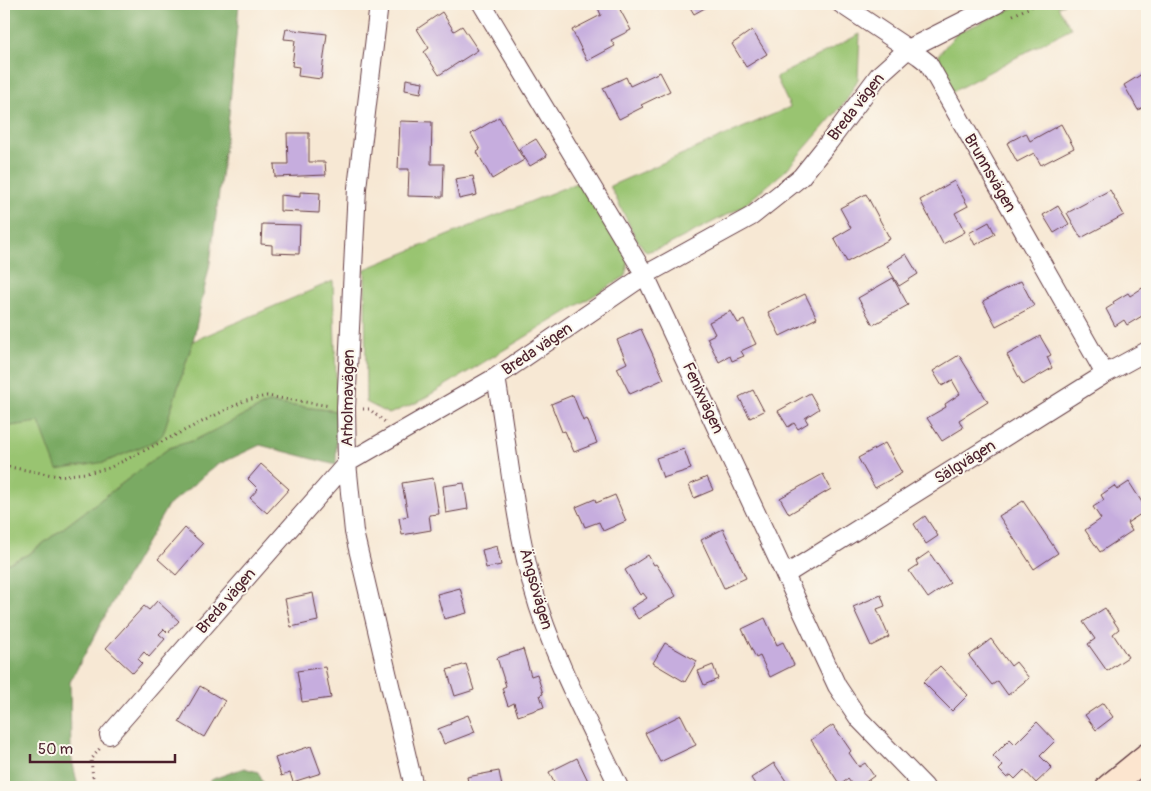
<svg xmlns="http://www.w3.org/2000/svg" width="1151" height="791" viewBox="0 0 1151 791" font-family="Pangolin,sans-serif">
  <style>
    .green { fill: #99c471; stroke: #72724e }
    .forest { fill: #7aaa63; stroke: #626447 }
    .building { fill: #c6adde }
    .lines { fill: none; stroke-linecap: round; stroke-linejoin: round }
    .minor-casing { stroke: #643d44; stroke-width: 20 }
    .secondary-casing { stroke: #643d44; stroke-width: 28 }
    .path { stroke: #643d44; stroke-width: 3; stroke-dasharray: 1 4; stroke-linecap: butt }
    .minor { stroke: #fff; stroke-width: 18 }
    .secondary { stroke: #fce5cf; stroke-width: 25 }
    .labels { text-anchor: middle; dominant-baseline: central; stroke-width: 4; stroke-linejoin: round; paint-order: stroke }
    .street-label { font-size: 16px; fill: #4a1f2b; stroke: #fbf7ec }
  </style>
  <rect width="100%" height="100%" fill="#fbf7ec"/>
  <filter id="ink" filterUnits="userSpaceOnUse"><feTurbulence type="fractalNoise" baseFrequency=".02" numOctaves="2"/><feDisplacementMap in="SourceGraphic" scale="10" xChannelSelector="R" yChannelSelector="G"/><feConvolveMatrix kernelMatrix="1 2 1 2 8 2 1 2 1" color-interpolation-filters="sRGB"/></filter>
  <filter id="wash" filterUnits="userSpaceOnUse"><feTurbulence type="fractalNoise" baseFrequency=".0096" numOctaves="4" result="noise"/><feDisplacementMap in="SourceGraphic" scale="20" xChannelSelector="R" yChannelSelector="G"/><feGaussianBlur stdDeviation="1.12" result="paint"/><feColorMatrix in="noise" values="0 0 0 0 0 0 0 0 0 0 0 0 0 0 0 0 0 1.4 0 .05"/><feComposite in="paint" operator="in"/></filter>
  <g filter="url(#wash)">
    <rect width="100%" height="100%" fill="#f7e8d4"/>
    <path class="green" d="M1023,4H1064L1058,7L1071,28L952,92C945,80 939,69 939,54L957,33Z
      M860,34L858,79L846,101L786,170L742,207L666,246L646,252L636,238L610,186L790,107L776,77Z
      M581,181L628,259L626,276L418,402L389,414L366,402L365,269Z
      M333,281L337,411L268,403L195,441L169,448L29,554L4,565V427L39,421L105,462L157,440L163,433L193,341Z"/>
    <path class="forest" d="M4,4H239L229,114L210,263L193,341L163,434L157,440L105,462L57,470L39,422L4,427Z
      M268,403L337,411L336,465L260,445L215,466L167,507L114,599L70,682L71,755L78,787L4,786V565L29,554L169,448L195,440Z
      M244,768L258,772L265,787H203L213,779Z"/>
    <g id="blocks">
      <path class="building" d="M607,4H617L631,30L611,40L615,46L587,61L572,30L601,15L598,8Z
        M688,4H712L694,14Z
        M442,12L454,31L462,26L478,50L439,75L424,52L429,48L417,29Z
        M286,29L327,34L321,79L298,76L299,67L292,66L295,40L284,39Z
        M752,30L767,54L746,67L732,44Z
        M1147,71V105L1138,110L1124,85Z
        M660,72L670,91L641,105L643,107L619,119L603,88L626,77L630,86Z
        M406,79L423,82L421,93L405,90Z
        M499,117L524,160L492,179L477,152L480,150L471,134Z
        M400,121L432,122L431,164H444L443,197L408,196L409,169H398Z
        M1061,124L1074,148L1041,165L1034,153L1017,162L1007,143L1026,133L1030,141Z
        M287,133H309V162H325L326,175L275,177L274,164H288Z
        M536,139L547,156L530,166L519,149Z
        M473,176L477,195L459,199L455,179Z
        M954,181L968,206L955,213L965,232L943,244L920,200Z
        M1110,190L1124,215L1081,238L1067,213Z
        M300,192L320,193L319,213L280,211V195L300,197Z
        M866,194L890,239L847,262L834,238L851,228L840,208Z
        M1058,206L1069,224L1054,233L1043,215Z
        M989,222L995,234L975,245L969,233Z
        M262,224L300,225L299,254L272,253V245L261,244Z
        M906,254L918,274L899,286L887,266Z
        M893,278L908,305L873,325L858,298Z
        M1021,281L1034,306L996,326L983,301Z
        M1147,285V313L1127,325L1124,320L1115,326L1106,309L1114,304L1113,302L1128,293L1130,296Z
        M805,294L817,318L780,336L768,312Z
        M731,311L738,323L744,320L756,344L741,351L744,356L732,361L730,356L719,362L707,338L715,334L709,322Z
        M641,329L664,379L630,394L617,368L627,363L617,340Z
        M1040,336L1051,355L1047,357L1052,368L1023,385L1007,355Z
        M959,355L988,402L959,420L963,428L942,441L927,418L946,407L945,404L960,394L952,380L942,386L933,371Z
        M753,390L764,411L750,418L739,397Z
        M810,393L819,409L805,418L808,423L798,429L794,423L788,427L778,411Z
        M573,395L583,421L587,419L597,443L574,452L565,431L562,432L551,404Z
        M885,443L902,473L875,488L858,458Z
        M684,449L691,469L663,478L656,458Z
        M261,464L289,489L267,513L250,498L258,489L248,479Z
        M823,474L831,489L789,514L780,498Z
        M707,477L713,490L694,498L689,485Z
        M433,478L439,514L429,515L431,530L402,535L399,518L408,516L402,483Z
        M1129,482L1147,510L1127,523L1132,531L1100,552L1085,530L1101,519L1093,507L1104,500L1101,495L1114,486L1117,490Z
        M464,483L468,509L446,513L443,486Z
        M615,495L626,521L603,531L599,522L585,527L576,507L595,499L596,503Z
        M1023,501L1058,553L1034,569L999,516Z
        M925,516L938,536L926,544L914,524Z
        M185,528L203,544L176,575L158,559Z
        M723,529L746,578L724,588L701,540Z
        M497,546L501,565L486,568L482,550Z
        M929,552L950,583L928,598L909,571L918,565L916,561Z
        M648,555L654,565L656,564L676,596L638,619L631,608L647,598L643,593L640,595L625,570Z
        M460,588L467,613L444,619L437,594Z
        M313,593L318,621L291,627L285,599Z
        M881,595L885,606L877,609L889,637L871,646L853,607Z
        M157,601L179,621L168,633L164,629L159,634L165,639L149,657L144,652L138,659L142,663L133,673L106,648L144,606L149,610Z
        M1105,608L1119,629L1113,634L1128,657L1107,671L1088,644L1095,639L1083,622Z
        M765,618L777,645L783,642L794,665L770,677L760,656L756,658L742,629Z
        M991,639L1011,666L1016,662L1029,678L1008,695L998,681L992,685L969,656Z
        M665,643L697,661L685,682L653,663Z
        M523,649L531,676L537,674L543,694L540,695L544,707L518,716L514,703L508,706L502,688L506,686L497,658Z
        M466,664L474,690L455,696L447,670Z
        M713,665L718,679L704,685L698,671Z
        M940,666L968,695L952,711L923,682Z
        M325,667L331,698L302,702L297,671Z
        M200,686L225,701L204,737L179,722Z
        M1103,703L1113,717L1096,730L1085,715Z
        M468,715L475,732L444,744L438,729L451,724L450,722Z
        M681,715L696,745L660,762L645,733Z
        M1037,722L1055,741L1040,756L1052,768L1036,783L1024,770L1015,779L1011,775L1007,778L999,770L1003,766L993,756L1010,739L1015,744Z
        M833,725L851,751L849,753L859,767L865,763L874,776L859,787H854L848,779L840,785L811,740Z
        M311,746L321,773L293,782L290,773L281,776L275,758Z
        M577,758L591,787H556L549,772Z
        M774,763L790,787H757L751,778Z
        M499,771L502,787H469L467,777Z"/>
    </g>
  </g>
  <g filter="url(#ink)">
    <use href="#blocks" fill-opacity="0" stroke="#643d44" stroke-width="1"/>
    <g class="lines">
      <g class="minor-casing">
        <path id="minor" d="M379,4L357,188L346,408L347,463L354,532L414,787
          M482,4L645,275L837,686L859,719L925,787
          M841,4L919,56L928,63L1105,374
          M496,377C508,447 514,519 533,588C551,654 589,724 619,787
          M785,575L1105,374L1147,351
          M109,735L347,463L496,377L645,275L752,216L801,177L829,142L879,75L908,49L997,4"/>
      </g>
      <g class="secondary-casing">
        <path id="secondary" d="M1109,787L1147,756"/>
      </g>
      <path class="path" d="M1013,15L1037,4
        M363,409H369L385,422
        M4,466L58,476L86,473L109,468L246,400L267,396L330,406
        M94,787L91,760L100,748"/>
      <use href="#minor" class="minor"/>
      <use href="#secondary" class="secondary"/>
    </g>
  </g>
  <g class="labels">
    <g class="street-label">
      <text transform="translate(856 107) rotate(-52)">Breda vägen</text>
      <text transform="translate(990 173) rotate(60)">Brunnsvägen</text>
      <text transform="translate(537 349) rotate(-34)">Breda vägen</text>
      <text transform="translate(348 398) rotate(-89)">Arholmavägen</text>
      <text transform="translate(703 398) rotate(65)">Fenixvägen</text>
      <text transform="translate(965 462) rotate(-32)">Sälgvägen</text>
      <text transform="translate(536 589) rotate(74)">Ängsövägen</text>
      <text transform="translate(226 601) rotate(-49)">Breda vägen</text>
    </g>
  </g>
  <rect width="1151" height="791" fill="none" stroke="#fbf7ec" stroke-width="20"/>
  <path d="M30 754v8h145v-8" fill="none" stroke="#4a1f2b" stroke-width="2.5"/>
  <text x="38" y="754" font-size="15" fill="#4a1f2b" stroke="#fbf7ec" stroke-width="4" paint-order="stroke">50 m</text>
</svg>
